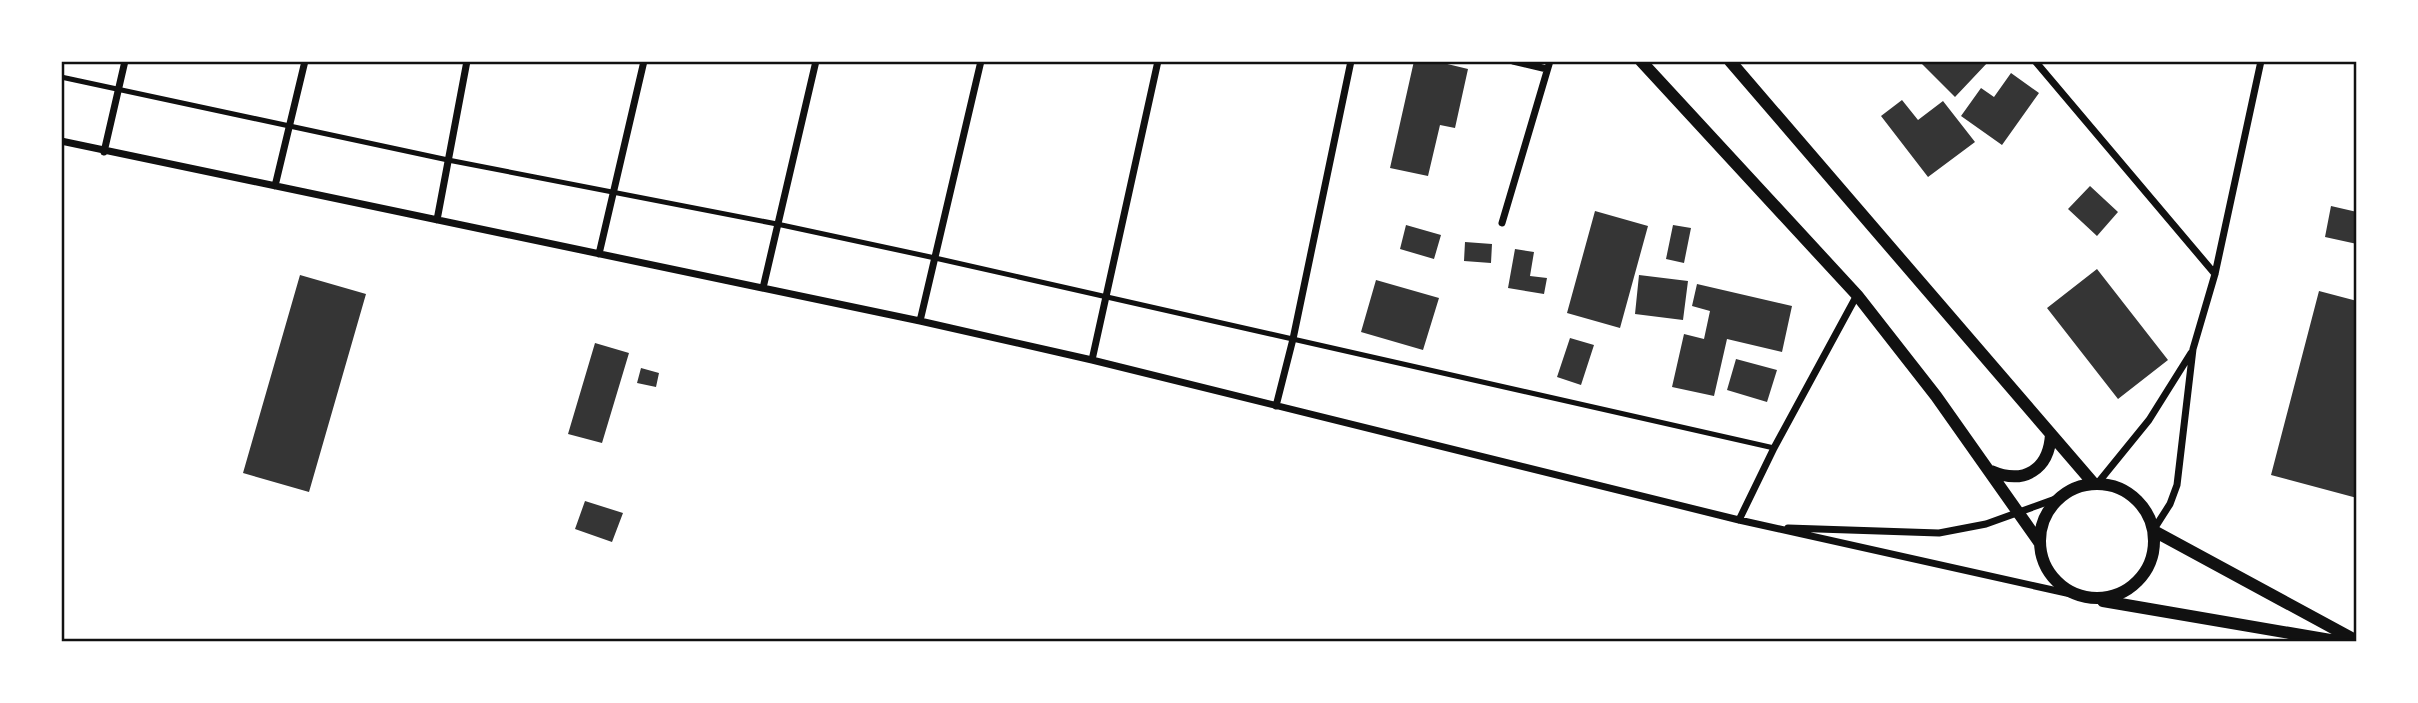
<svg xmlns="http://www.w3.org/2000/svg" width="2418" height="703" viewBox="0 0 2418 703" font-family="Bitter,serif">
  <style>
    .building { fill: #353535 }
    .lines { fill: none; stroke-linecap: round; stroke-linejoin: round }
    .service { stroke: #111; stroke-width: 5 }
    .minor { stroke: #111; stroke-width: 7 }
    .tertiary { stroke: #111; stroke-width: 12 }
    .neatline { fill: none; stroke: #111; stroke-width: 2.5 }
  </style>
  <rect width="100%" height="100%" fill="#fff"/>
  <path class="building" d="M1414,61H1435L1468,69L1455,128L1440,125L1428,176L1390,168Z
    M1919,61H1989L1955,97Z
    M2011,73L2039,93L2002,145L1961,116L1981,88L1994,97Z
    M1902,100L1918,120L1943,101L1975,142L1928,177L1881,116Z
    M2090,186L2118,212L2097,236L2068,209Z
    M2331,206L2357,212V244L2325,237Z
    M1595,211L1648,226L1620,328L1567,313Z
    M1406,225L1441,235L1434,259L1400,249Z
    M1673,225L1691,228L1684,263L1666,259Z
    M1465,242L1492,244L1491,263L1464,261Z
    M1515,249L1534,252L1530,276L1547,278L1544,294L1508,288Z
    M2097,269L2168,360L2118,399L2047,308Z
    M300,275L366,294L309,492L243,473Z
    M1639,275L1688,281L1683,320L1635,314Z
    M1376,280L1439,298L1423,350L1361,332Z
    M1697,284L1792,306L1782,352L1727,339L1714,396L1672,387L1684,334L1704,339L1710,311L1692,306Z
    M2319,291L2357,301V498L2271,475Z
    M1570,338L1594,345L1581,385L1557,377Z
    M595,343L629,353L602,443L568,434Z
    M1736,359L1777,370L1767,402L1727,390Z
    M641,368L659,373L656,387L637,383Z
    M585,501L623,513L612,542L575,529Z"/>
  <g class="lines">
    <path class="service" d="M61,77L448,160L777,224L935,258L1774,448"/>
    <path class="minor" d="M1513,61L1547,69
      M2035,61L2215,274
      M61,141L920,321L1092,360L1739,520L2080,596
      M104,152L125,61
      M275,186L305,61
      M437,220L467,61
      M1502,223L1550,61
      M599,254L644,61
      M763,288L816,61
      M920,321L981,61
      M1092,360L1158,61
      M1276,406L1293,339L1351,61
      M2097,484L2149,420L2191,353
      M1739,520L1774,448L1857,295
      M1788,528L1939,533L1986,524L2058,498
      M2154,529L2170,504L2177,485L2193,349L2215,274L2261,61"/>
    <path class="tertiary" d="M1641,61L1857,295L1936,396L2039,542
      M1730,61L2094,484
      M1991,471C2024,485 2049,470 2051,434
      M2040 541a57 57 0 1 1 114 0a57 57 0 1 1-114 0Z
      M2154,531L2357,641
      M2103,601L2342,642"/>
  </g>
  <rect width="2418" height="703" fill="none" stroke="#ffffff" stroke-width="126"/>
  <rect x="63" y="63" width="2292" height="577" class="neatline"/>
</svg>
